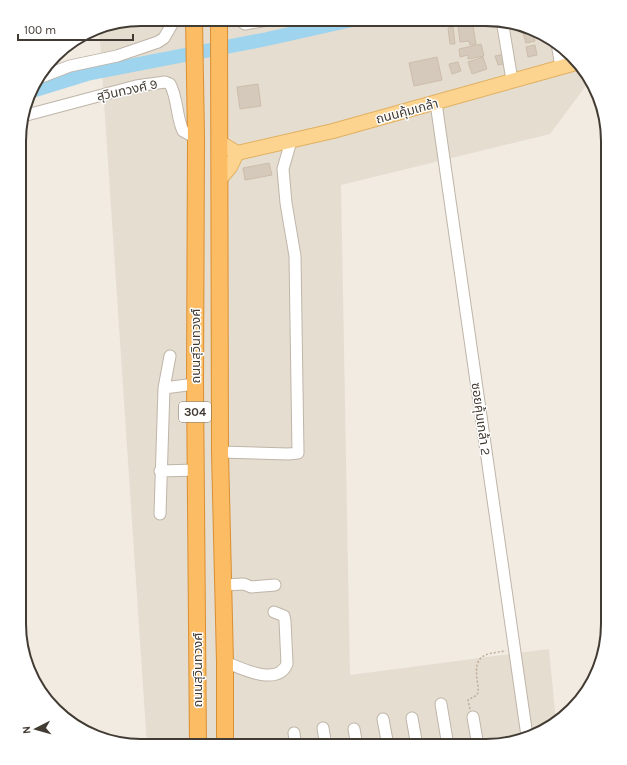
<svg xmlns="http://www.w3.org/2000/svg" width="627" height="765" viewBox="0 0 627 765" font-family="Karla,'Noto Sans Thai',sans-serif">
  <style>
    .residential { fill: #e5ddd0 }
    .lines { fill: none; stroke-linecap: round; stroke-linejoin: round }
    .river { stroke: #9ed4ee; stroke-width: 14 }
    .building { fill: #d5c9bb; stroke: #cdbdab }
    .minor-casing { stroke: #bfb5a8; stroke-width: 13 }
    .major-casing { stroke: #e1b060; stroke-width: 16 }
    .highway-casing { stroke: #da8f33; stroke-width: 18 }
    .path { stroke: #bdac97; stroke-width: 1.5; stroke-dasharray: 2 2; stroke-linecap: butt }
    .minor { stroke: #fff; stroke-width: 11 }
    .major { stroke: #fcd490; stroke-width: 14 }
    .highway { stroke: #fbbc63; stroke-width: 16 }
    .labels { text-anchor: middle; dominant-baseline: central; stroke-width: 3; stroke-linejoin: round; paint-order: stroke }
    .shield { fill: #fff; stroke: #7b7670; stroke-width: 1 }
    .shield-label { font-size: 12px; font-weight: bold; fill: #423b33 }
    .street-label { font-size: 13px; fill: #423b33; stroke: #fff }
    .rim { fill: none; stroke: #423b33; stroke-width: 2 }
  </style>
  <rect width="100%" height="100%" fill="#f1ebe2"/>
  <path class="residential" d="M141,19L502,20L554,40L591,79L550,134L341,185L350,675L549,649L556,722L547,730L494,746H147L99,27Z"/>
  <g class="lines">
    <path class="river" d="M32,91L87,74L267,39L352,20"/>
  </g>
  <path class="building" d="M472,20L476,44L470,45L469,41L460,42L458,26L463,25L462,22Z
    M484,20H499L500,23L486,27Z
    M453,27L455,44H450L448,28Z
    M532,31L535,41L526,43L523,33Z
    M481,44L484,56L468,59V55L460,57L459,49Z
    M535,45L537,55L528,57L526,47Z
    M505,54L507,63L498,65L495,56Z
    M437,57L442,80L414,86L409,63Z
    M483,57L487,69L472,74L468,62Z
    M458,62L461,71L452,74L449,64Z
    M258,84L261,106L240,109L237,87Z
    M269,163L272,175L245,180L243,168Z"/>
  <g class="lines">
    <g class="minor-casing">
      <path id="minor" d="M238,19L245,24L273,19
        M502,20L512,80
        M557,43L561,67
        M36,79L70,66L117,56L158,42L164,38L175,19
        M436,103L527,736
        M23,116L136,86L165,82L170,84C178,99 176,116 183,131L196,138
        M164,388L195,384
        M220,452L288,454L298,453L295,256L286,203L283,169L291,141
        M160,471L196,470
        M160,514L164,388L170,356
        M224,585L244,584L251,587L275,585
        M225,662C241,668 277,687 287,664L285,621L284,616L274,612
        M441,704L448,746
        M473,717L478,746
        M412,718L417,746
        M383,719L388,746
        M323,728L326,746
        M354,729L357,746
        M294,733L296,746"/>
    </g>
    <g class="major-casing">
      <path id="major" d="M219,142L237,153L333,131L576,63
        M219,180L230,167L237,153"/>
    </g>
    <g class="highway-casing">
      <path id="highway" d="M194,19L196,138L195,384L198,746
        M219,19L220,452L225,662V746"/>
    </g>
    <path class="path" d="M470,709L468,700L477,695C479,690 478,685 477,680C474,654 484,654 506,651"/>
    <use href="#minor" class="minor"/>
    <use href="#major" class="major"/>
    <use href="#highway" class="highway"/>
  </g>
  <g class="labels">
    <rect class="shield" x="179" y="402" width="32" height="20" rx="3"/>
    <g class="shield-label">
      <text x="195" y="412">304</text>
    </g>
    <g class="street-label">
      <text transform="translate(127 90) rotate(-12)">สุวินทวงศ์ 9</text>
      <text transform="translate(407 111) rotate(-15)">ถนนคุ้มเกล้า</text>
      <text transform="translate(195 346) rotate(-90)">ถนนสุวินทวงศ์</text>
      <text transform="translate(481 419) rotate(82)">ซอยคุ้มเกล้า 2</text>
      <text transform="translate(197 670) rotate(-90)">ถนนสุวินทวงศ์</text>
    </g>
  </g>
  <path d="M0 0H627V765H0ZM141 26H486A115 115 0 0 1 601 141V624A115 115 0 0 1 486 739H141A115 115 0 0 1 26 624V141A115 115 0 0 1 141 26Z" fill="#fff" fill-rule="evenodd"/>
  <path class="rim" d="M141 26H486A115 115 0 0 1 601 141V624A115 115 0 0 1 486 739H141A115 115 0 0 1 26 624V141A115 115 0 0 1 141 26Z"/>
  <g transform="translate(36 729) rotate(264)" stroke="#ffffff" stroke-width="3" paint-order="stroke">
  <path d="M0-3L7 15L0 10L-7 15Z" fill="#423b33"/>
  <text y="-6" font-size="11" font-weight="bold" text-anchor="middle" fill="#423b33">N</text>
  </g>
  <path d="M18 34v6h115v-6" fill="none" stroke="#423b33" stroke-width="2"/>
  <text x="24" y="34" font-size="12" fill="#423b33" stroke="#ffffff" stroke-width="3" paint-order="stroke">100 m</text>
</svg>
